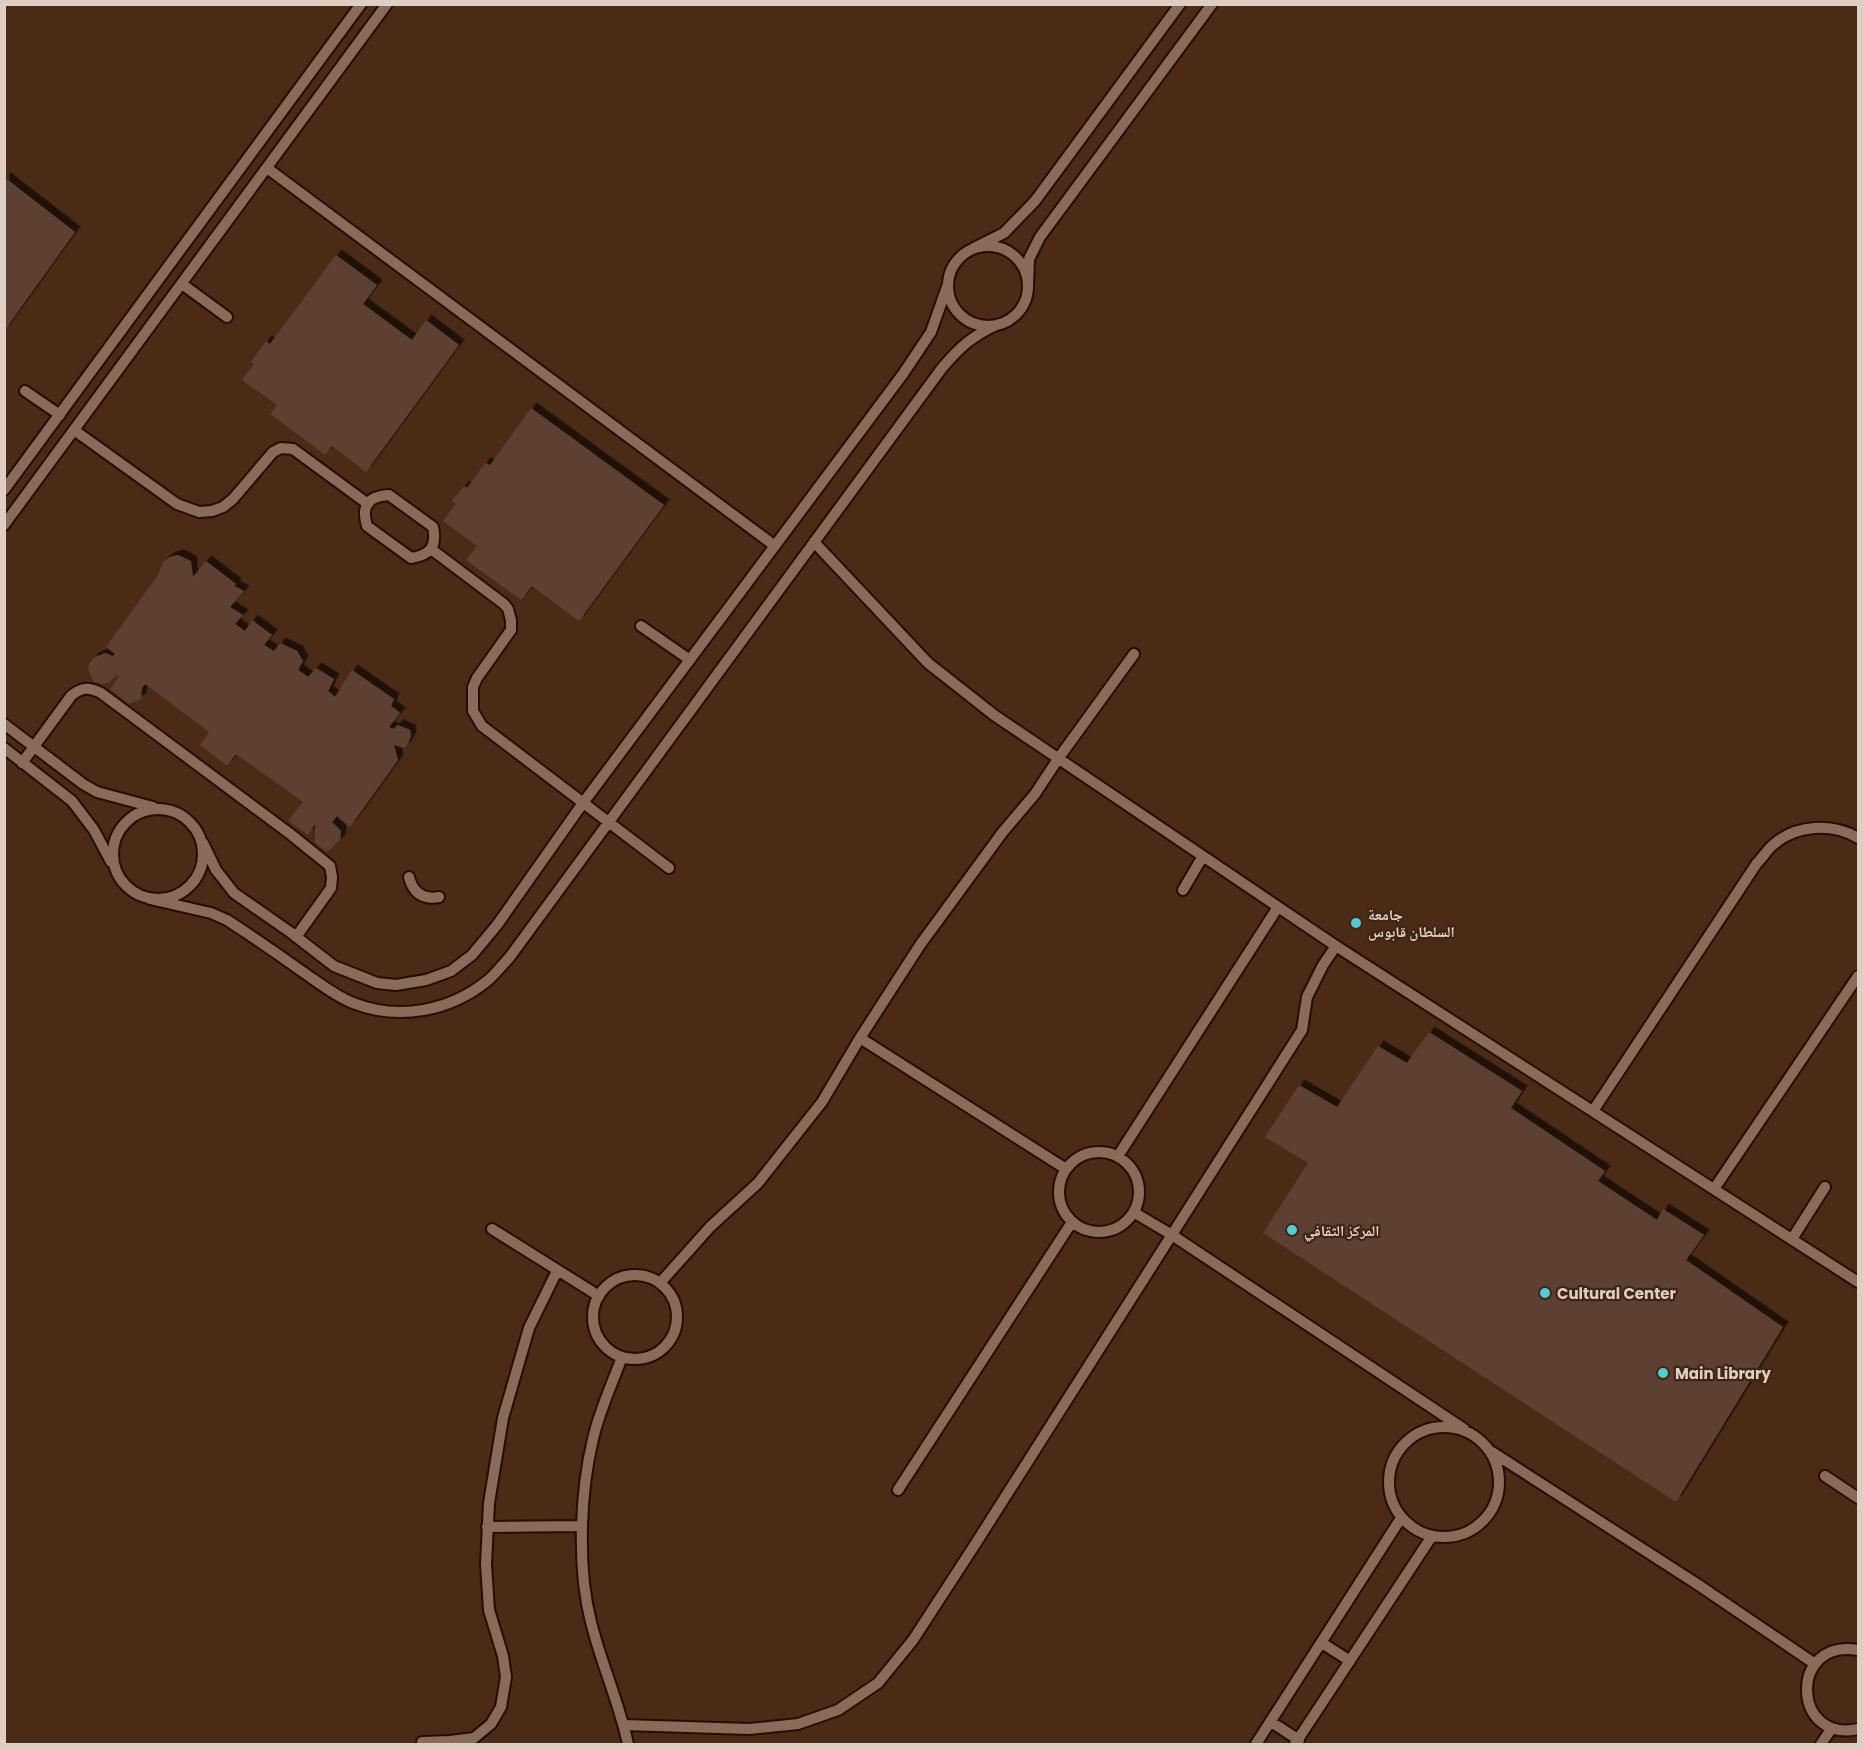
<svg xmlns="http://www.w3.org/2000/svg" width="1863" height="1749" viewBox="0 0 1863 1749" font-family="Poppins,'Noto Naskh Arabic',sans-serif">
  <style>
    .built { fill: #4b2a16 }
    .building { fill: #5d4130; filter: url(#shadow) }
    .lines { fill: none; stroke-linecap: round; stroke-linejoin: round }
    .lane-casing { stroke: #250d01; stroke-width: 14 }
    .lane { stroke: #8a6b59; stroke-width: 10 }
    .poi-dot { fill: #51ccd4; stroke: #3f2515; stroke-width: 2 }
    .labels { text-anchor: middle; dominant-baseline: central; stroke-width: 4.5; stroke-linejoin: round; paint-order: stroke }
    .poi-label { font-size: 15px; font-weight: bold; fill: #dfcec4; stroke: #3f2515; text-anchor: start }
  </style>
  <defs>
    <filter id="shadow"><feDropShadow dx="5.5" dy="-5.5" stdDeviation="0" flood-color="#0009"/></filter>
  </defs>
  <rect width="100%" height="100%" fill="#3f2515"/>
  <path class="built" d="M5,5H1858V1744H5Z"/>
  <path class="building" d="M4,177L75,232L4,331Z
    M336,255L377,285L363,304L412,340L426,320L459,345L366,472L332,446L325,455L270,414L277,405L242,380L254,364L251,362L266,341L270,344Z
    M531,408L664,505L579,621L532,586L521,600L466,560L477,546L443,521L456,504L452,501L464,486L467,488L485,463L490,465Z
    M178,555L191,561L193,577L206,561L236,584L234,586L244,591L230,607L243,615L235,624L245,631L252,620L272,635L264,645L274,651L280,643L297,651L303,661L298,670L308,677L316,668L334,679L328,691L335,697L352,670L394,699L391,706L400,713L389,727L393,729L398,725L410,730L411,737L407,745L404,748L394,745L398,760L350,827L337,816L332,822L341,831L340,840L327,852L315,843V824L308,835L288,821L303,802L236,754L227,766L200,745L209,732L145,684L142,688L141,699L129,704L110,689L119,677L117,675L109,682L103,684L94,682L91,677L88,666L93,658L105,653L113,656L115,654L106,647L158,575L163,562L170,557Z
    M1429,1032L1522,1091L1511,1108L1605,1171L1598,1181L1657,1220L1663,1209L1704,1235L1686,1260L1783,1327L1676,1502L1263,1233L1308,1163L1265,1137L1299,1085L1337,1107L1378,1046L1407,1063Z"/>
  <g class="lines">
    <g class="lane-casing">
      <path id="lane" d="M267,168L775,546
        M948 286a40 40 0 1 1 80 0a40 40 0 1 1-80 0Z
        M974,248L1004,233L1035,201L1180,4
        M182,284L227,317
        M1028,286L1029,259L1040,237L1212,4
        M25,391L60,415
        M74,430L177,504L199,512L212,511L223,507L233,499L273,452L281,448L293,449L368,504
        M4,490L361,4
        M389,495L433,527C437,546 431,555 411,558L367,526C361,506 368,496 389,495Z
        M4,525L387,4
        M814,542L928,663L994,715L1336,946L1858,1282
        M431,549L504,604L508,609L511,620V630L477,678L473,687V711L482,726L669,868
        M641,626L690,660
        M4,724L83,784L97,792L153,807
        M4,748L72,801L94,830L111,862
        M22,763L71,696C81,687 89,687 101,693L289,833L330,866L332,877L331,888L296,937
        M113 854a45 45 0 1 1 90 0a45 45 0 1 1-90 0Z
        M203,843L216,870L234,893L290,932L334,966L377,983L396,985L426,980L451,971L472,955L497,925L583,803L903,374L931,332L948,284
        M409,877C413,893 423,900 439,897
        M1183,890L1203,856
        M150,899L211,913L227,920C253,937 278,954 303,972C319,983 335,996 353,1003C399,1021 450,1011 487,981C495,975 502,965 509,958L942,368C960,347 971,337 996,325
        M860,1038L1066,1169
        M1593,1111L1757,863C1763,857 1767,850 1773,845C1796,824 1833,823 1858,838
        M1059 1192a40 40 0 1 1 80 0a40 40 0 1 1-80 0Z
        M1118,1156L1278,907
        M1714,1189L1858,976
        M1135,1213L1172,1235L1464,1429
        M492,1229L599,1296
        M1792,1239L1825,1187
        M593 1317a42 42 0 1 1 84 0a42 42 0 1 1-84 0Z
        M660,1283L710,1227L758,1183L822,1102L860,1038L920,945L1002,833L1035,794L1058,759L1134,654
        M622,1357C612,1384 599,1412 593,1439C580,1493 577,1568 591,1622C601,1663 619,1702 628,1744
        M1389 1482a55 55 0 1 1 110 0a55 55 0 1 1-110 0Z
        M1492,1452L1697,1584L1815,1664
        M1825,1476L1858,1498
        M898,1490L1072,1222
        M487,1527L581,1526
        M1322,1643L1350,1661
        M1858,1650C1788,1638 1792,1744 1858,1729
        M1271,1722L1299,1740
        M624,1725L749,1729L798,1724L838,1710L878,1683L913,1640L976,1543L1302,1030L1307,997L1323,965L1336,946
        M422,1742L450,1741L474,1738L491,1724L501,1707L506,1677L503,1656L489,1610L486,1564L489,1503L503,1418L529,1328L557,1271
        M1256,1744L1401,1518
        M1295,1744L1432,1536
        M1821,1744L1832,1728"/>
    </g>
    <use href="#lane" class="lane"/>
  </g>
  <g class="poi-dot">
    <circle cx="1356" cy="923" r="6"/>
    <circle cx="1292" cy="1230" r="6"/>
    <circle cx="1545" cy="1293" r="6"/>
    <circle cx="1663" cy="1373" r="6"/>
  </g>
  <g class="labels">
    <g class="poi-label">
      <text x="1368" y="914">جامعة<tspan x="1368" dy="17">السلطان قابوس</tspan></text>
      <text x="1304" y="1230">المركز الثقافي</text>
      <text x="1557" y="1293">Cultural Center</text>
      <text x="1675" y="1373">Main Library</text>
    </g>
  </g>
  <rect width="1863" height="1749" fill="none" stroke="#dfcec4" stroke-width="12"/>
</svg>
